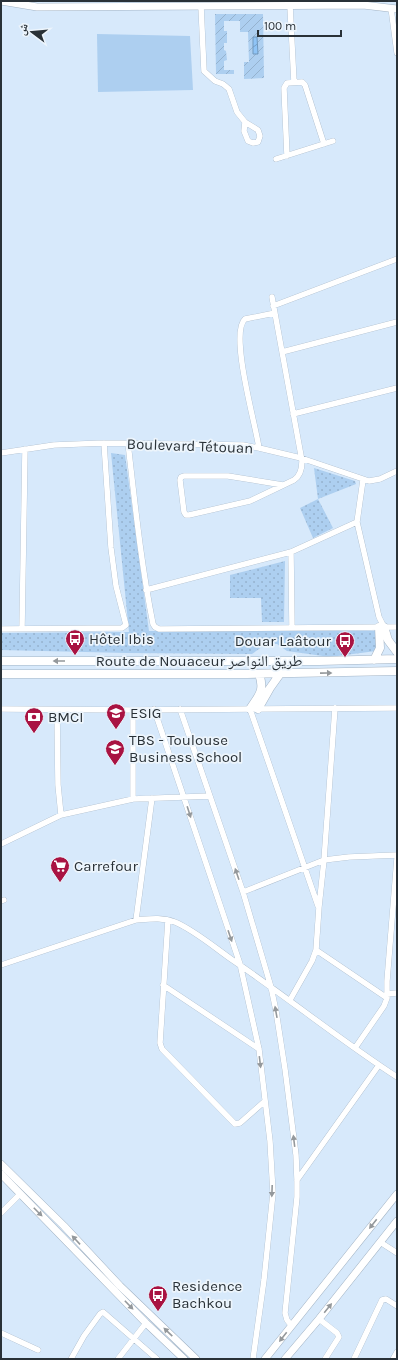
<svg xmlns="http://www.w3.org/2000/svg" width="398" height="1360" viewBox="0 0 398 1360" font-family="Karla,'Noto Naskh Arabic',sans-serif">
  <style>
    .grass { fill: url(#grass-dots) }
    .garden { fill: url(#garden-furrows) }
    .pitch { fill: #adcff0 }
    .water { fill: url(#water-waves); stroke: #7098bd }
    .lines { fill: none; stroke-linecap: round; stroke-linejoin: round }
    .minor-casing { stroke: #a2b3c4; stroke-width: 6 }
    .major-casing { stroke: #a2b3c4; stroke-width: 8 }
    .highway-casing { stroke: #a2b3c4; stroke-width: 9 }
    .minor { stroke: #fff; stroke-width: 5.5 }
    .major { stroke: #fff; stroke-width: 7 }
    .highway { stroke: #fff; stroke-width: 8 }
    .oneway { fill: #94989b }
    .labels { text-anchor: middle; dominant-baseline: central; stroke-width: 3.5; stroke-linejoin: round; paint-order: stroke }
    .street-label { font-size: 15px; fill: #293137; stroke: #edf5fc }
    .poi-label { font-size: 15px; fill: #293137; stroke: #edf5fc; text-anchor: start }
  </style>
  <defs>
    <pattern id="grass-dots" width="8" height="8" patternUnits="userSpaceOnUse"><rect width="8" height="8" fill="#adcff0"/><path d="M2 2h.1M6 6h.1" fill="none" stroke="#95b2ce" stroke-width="1.8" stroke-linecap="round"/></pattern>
    <pattern id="garden-furrows" width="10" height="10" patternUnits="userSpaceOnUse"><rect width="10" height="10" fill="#adcff0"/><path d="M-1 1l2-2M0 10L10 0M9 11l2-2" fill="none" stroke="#95b2ce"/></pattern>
    <pattern id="water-waves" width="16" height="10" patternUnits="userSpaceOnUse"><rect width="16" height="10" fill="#8fc4f6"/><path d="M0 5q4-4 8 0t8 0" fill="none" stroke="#75a0c8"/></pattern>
  </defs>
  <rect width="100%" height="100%" fill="#d7e9fb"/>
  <path class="grass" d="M111,453L125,455L149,631H376L378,640L376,651L330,657L287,651L277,644H266L252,654L127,653L1,650V633L129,632Z
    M314,468L355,481L356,484L318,499L333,528L313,538L300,508L318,499Z
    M285,561L284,622H262L261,598H230V575Z"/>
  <path class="garden" d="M215,14H263L264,78L244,79V62H249L248,32H240V21H224V31H227V43H224V50L226,51L227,60L224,61V70H234V74H216Z"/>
  <path class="pitch" d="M97,34L190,36L193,90L98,92Z"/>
  <path class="water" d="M253,37H257L258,54H253Z"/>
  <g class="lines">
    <g class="minor-casing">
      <path id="minor" d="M201,6L204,71L215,81L223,84L229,89L237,112L245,122L258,130L260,136L258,142L253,143L248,141L244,131L245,122
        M290,6L294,82
        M391,8L397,53
        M287,156L284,88L287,83L302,82L305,85L324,144
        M276,159L333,141
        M272,297L302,461C302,468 300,476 294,480L250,501L189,515H186L184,512L180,480L181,477L184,476H228L283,485
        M273,306L397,259
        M282,352L397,322
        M293,414L397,388
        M128,443C135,504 141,564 153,624L155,627L159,629L397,627
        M259,448C256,426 229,333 245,319L275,313
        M1,453L54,445L104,443L243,445L259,448L301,458L369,481L380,479L397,471
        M363,480L357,522L379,617L384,627
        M291,552L292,628
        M146,590L291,552L357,522
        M1,629L122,628L126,625L116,586L111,548L104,443
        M22,629L25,449
        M1,709L133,710L397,708
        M154,709L240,964L259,1049L270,1141L273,1193L264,1280L253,1359
        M180,709L243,892L271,987L276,1011L285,1069L296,1155L297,1180V1197L285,1313L287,1320L291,1325
        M250,709L318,906
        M57,710L58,785L61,815
        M133,710V799
        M1,844L61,815L133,799L210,796
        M243,892L324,860L349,857L397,855
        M1,901L4,900
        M136,920L152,798
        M168,920L160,1043L162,1049L235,1124L240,1123L265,1101
        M316,950L387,998
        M1,965L136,920C149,919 162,917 175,922C194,930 214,947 231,959C287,997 340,1040 397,1077
        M163,985L259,1049
        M387,994L397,993
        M290,1000L312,961L316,950L319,907L324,860L335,708
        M355,1048L384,1006L387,998V981L397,858
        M297,1180L379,1065
        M1,1213L20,1194
        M380,1242L397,1253
        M319,1319L337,1333L339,1337L325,1359
        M1,1333L38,1350
        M71,1359L84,1336L100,1314L103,1312L157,1359
        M118,1359L146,1323
        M354,1359L382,1300L386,1299L397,1306
        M393,1359L397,1352"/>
    </g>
    <g class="major-casing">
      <path id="major" d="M1,1L37,7L363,5L397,9
        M1,1164L64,1226L120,1286L196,1359
        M1,1174L146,1323L184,1359
        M265,1359L397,1194
        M285,1359L319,1319L397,1221"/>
    </g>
    <g class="highway-casing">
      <path id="highway" d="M384,627L388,640L397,652
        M374,660L380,648L379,627
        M1,661H319L397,659
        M1,674H247L397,671
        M250,709C259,695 265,691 259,674
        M258,709L270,688L280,674"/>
    </g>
    <use href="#minor" class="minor"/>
    <use href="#major" class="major"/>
    <use href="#highway" class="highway"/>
  </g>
  <defs><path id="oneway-solid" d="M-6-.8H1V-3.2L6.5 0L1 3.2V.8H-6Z"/></defs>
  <g class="oneway">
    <use href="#oneway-solid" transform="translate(59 661) rotate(180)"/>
    <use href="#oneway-solid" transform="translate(326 673) rotate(-1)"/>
    <use href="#oneway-solid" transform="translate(189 812) rotate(72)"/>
    <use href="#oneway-solid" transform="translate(237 874) rotate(-109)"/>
    <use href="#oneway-solid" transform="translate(230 936) rotate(71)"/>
    <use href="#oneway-solid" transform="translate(276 1012) rotate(-100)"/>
    <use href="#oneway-solid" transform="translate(260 1062) rotate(83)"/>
    <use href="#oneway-solid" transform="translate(294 1141) rotate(-97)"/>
    <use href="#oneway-solid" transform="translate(272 1191) rotate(92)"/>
    <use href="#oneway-solid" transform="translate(38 1212) rotate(45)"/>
    <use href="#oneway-solid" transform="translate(373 1224) rotate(128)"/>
    <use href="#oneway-solid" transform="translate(76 1240) rotate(-133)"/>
    <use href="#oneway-solid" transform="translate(129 1305) rotate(46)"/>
    <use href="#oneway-solid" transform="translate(328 1308) rotate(-51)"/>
    <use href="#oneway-solid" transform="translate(168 1332) rotate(-136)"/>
    <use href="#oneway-solid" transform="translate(283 1337) rotate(128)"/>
  </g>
  <defs>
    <g id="bus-pin" transform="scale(1)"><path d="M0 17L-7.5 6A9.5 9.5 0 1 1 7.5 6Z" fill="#a91342" stroke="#edf5fc"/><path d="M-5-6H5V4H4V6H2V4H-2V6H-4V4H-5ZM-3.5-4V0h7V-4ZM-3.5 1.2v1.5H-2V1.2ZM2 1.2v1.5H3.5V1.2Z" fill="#fff"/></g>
    <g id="university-pin" transform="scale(1)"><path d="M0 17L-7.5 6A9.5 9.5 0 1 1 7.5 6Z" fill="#a91342" stroke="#edf5fc"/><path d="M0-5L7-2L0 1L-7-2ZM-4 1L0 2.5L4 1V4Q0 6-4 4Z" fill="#fff"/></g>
    <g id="bank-pin" transform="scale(1)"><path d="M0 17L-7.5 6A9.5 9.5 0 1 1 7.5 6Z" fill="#a91342" stroke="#edf5fc"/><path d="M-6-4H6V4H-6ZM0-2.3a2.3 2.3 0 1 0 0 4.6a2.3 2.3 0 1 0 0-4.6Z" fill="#fff"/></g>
    <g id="supermarket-pin" transform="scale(1)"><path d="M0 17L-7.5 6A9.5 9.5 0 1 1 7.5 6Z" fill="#a91342" stroke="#edf5fc"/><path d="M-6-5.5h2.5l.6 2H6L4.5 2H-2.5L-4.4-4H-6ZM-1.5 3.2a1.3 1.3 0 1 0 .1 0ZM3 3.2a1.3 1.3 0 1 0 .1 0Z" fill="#fff"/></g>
  </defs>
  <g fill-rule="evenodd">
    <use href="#bus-pin" x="75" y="639"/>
    <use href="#bus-pin" x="345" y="641"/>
    <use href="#university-pin" x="116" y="713"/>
    <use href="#bank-pin" x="34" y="717"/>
    <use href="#university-pin" x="115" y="749"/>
    <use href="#supermarket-pin" x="60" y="866"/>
    <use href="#bus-pin" x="158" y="1295"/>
  </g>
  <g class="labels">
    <g class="street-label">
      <text transform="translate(190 446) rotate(2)">Boulevard Tétouan</text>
      <text x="199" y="661">Route de Nouaceur طريق النواصر</text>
    </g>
    <g class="poi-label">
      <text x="89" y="639">Hôtel Ibis</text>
      <text x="331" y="641" text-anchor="end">Douar Laâtour</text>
      <text x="130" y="713">ESIG</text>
      <text x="48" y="717">BMCI</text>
      <text x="129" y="740">TBS - Toulouse<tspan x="129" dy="17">Business School</tspan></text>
      <text x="74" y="866">Carrefour</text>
      <text x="172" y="1286">Residence<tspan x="172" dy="17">Bachkou</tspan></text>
    </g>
  </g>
  <rect width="398" height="1360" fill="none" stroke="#293137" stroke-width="4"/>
  <g transform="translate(32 32) rotate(286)" stroke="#edf5fc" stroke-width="3" paint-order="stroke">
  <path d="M0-3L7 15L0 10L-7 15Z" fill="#293137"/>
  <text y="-6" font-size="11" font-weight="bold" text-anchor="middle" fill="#293137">ش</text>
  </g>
  <path d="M258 30v6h83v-6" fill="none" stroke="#293137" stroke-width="2"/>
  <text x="264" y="30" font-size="12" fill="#293137" stroke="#edf5fc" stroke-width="3" paint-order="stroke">100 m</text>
</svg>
